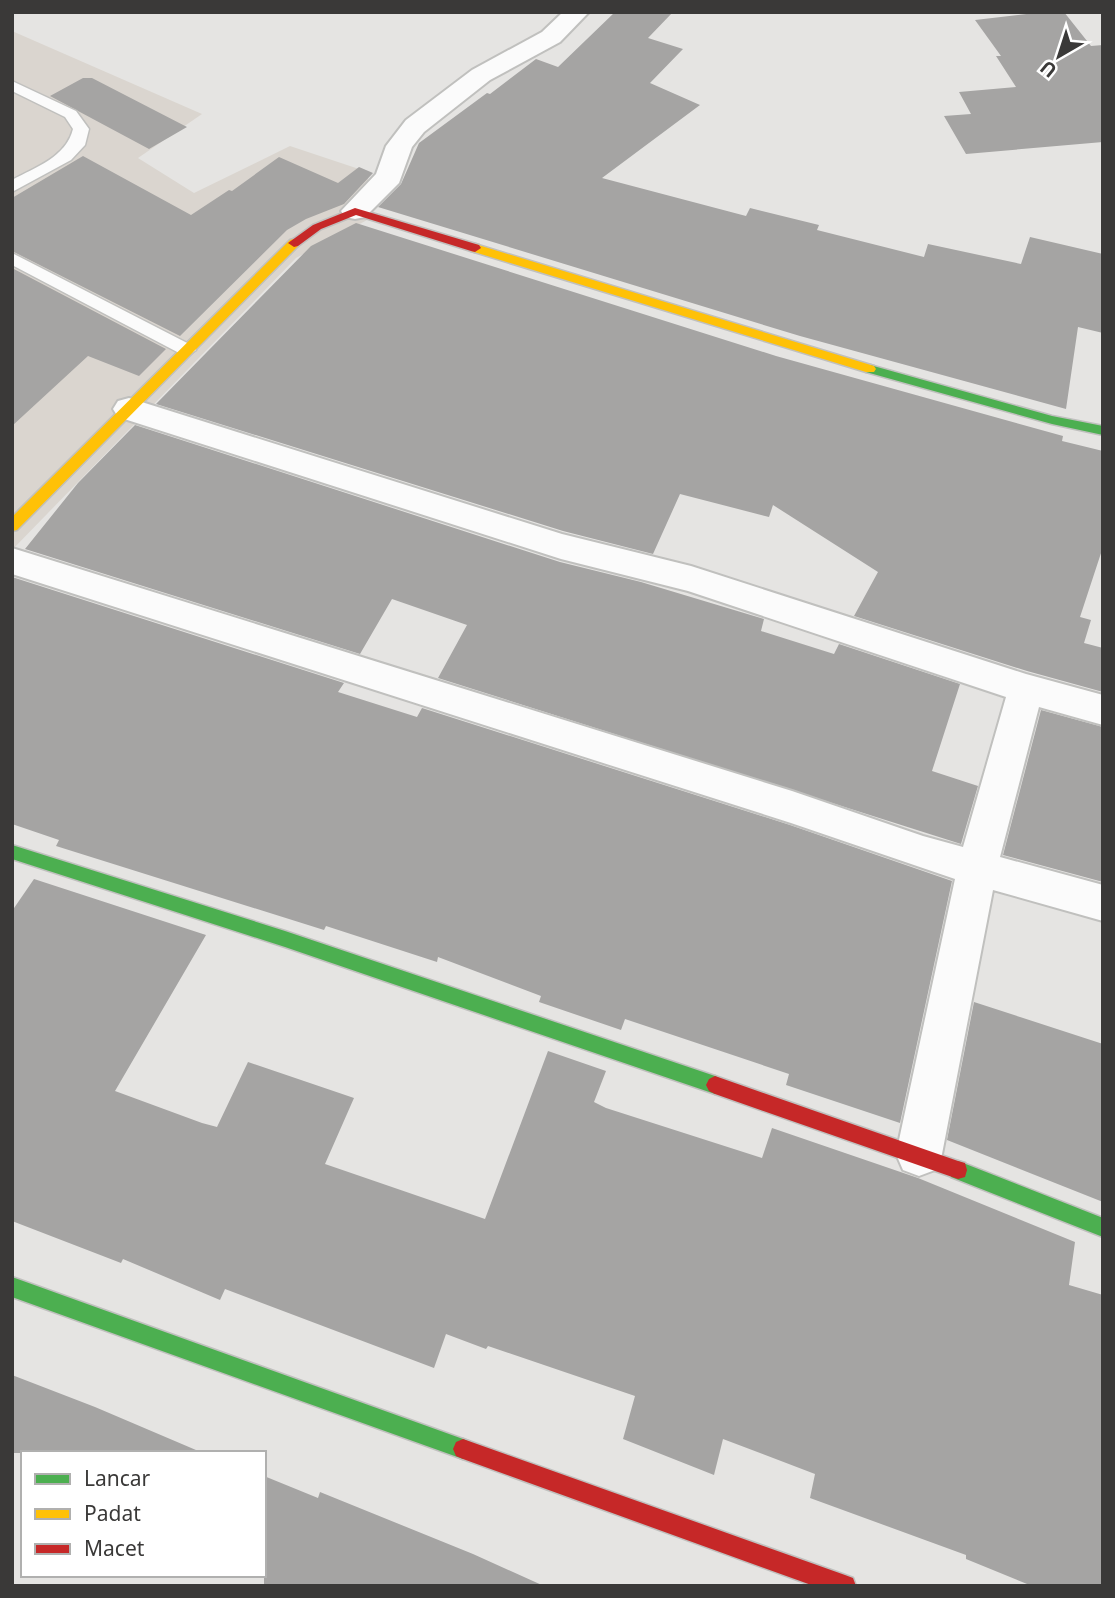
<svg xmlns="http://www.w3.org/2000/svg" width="1115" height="1598" viewBox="0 0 1115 1598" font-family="'Noto Sans',sans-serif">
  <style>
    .built { fill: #dad5cf }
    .building { fill: #a5a4a3 }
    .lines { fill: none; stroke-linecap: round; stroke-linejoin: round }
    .lane-casing { stroke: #c0c0be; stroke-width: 3 }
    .street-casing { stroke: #c0c0be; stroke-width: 4 }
    .fast-casing { stroke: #c0c0be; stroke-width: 3 }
    .slow-casing { stroke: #c0c0be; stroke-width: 3 }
    .jam-casing { stroke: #c0c0be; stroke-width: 3 }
    .lane { fill: #fbfbfb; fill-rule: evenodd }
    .street { fill: #fbfbfb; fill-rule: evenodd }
    .fast { fill: #4caf50; fill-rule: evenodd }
    .slow { fill: #ffc107; fill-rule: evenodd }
    .jam { fill: #c62828; fill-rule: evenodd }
  </style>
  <rect width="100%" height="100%" fill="#e5e4e2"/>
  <path class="built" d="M12,31L202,114L138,158L194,193L290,146L368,172L369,219L296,258L12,550Z"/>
  <path class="building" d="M615,12H673L648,38L683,49L650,83L700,105L602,178L746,216L750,208L819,225L817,230L924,257L928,244L1021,264L1030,237L1103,254V333L1078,327L1066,409L800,336L378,207L401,184L419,143L487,93L490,94L536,59L558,67Z
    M1043,12H1064L1091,46L1103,45V142L966,154L944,116L971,114L959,92L1016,87L996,56H1001L975,20Z
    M83,78H92L187,127L149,149L50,96Z
    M83,156L191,215L229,190L232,191L279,157L338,183L359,167L373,173L344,204L306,219L287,230L180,336L12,251V198Z
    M356,223L776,356L1063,436L1062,441L1103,451V547L1080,617L1091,620L1084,643L1103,648V692L1027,671L854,616L878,572L773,505L769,517L680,494L653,554L563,531L156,404L311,246Z
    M12,268L166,349L139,376L88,356L12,426Z
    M135,425L560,562L641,582L764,619L761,631L834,654L839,644L960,684L932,771L978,786L961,844L438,678L467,625L392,599L360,654L25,549L78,483Z
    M12,577L344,683L338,692L417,717L422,708L790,825L952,881L900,1123L786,1085L789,1074L625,1019L621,1030L539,1002L541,996L438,957L437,962L326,926L324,930L56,846L59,840L12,824Z
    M1041,710L1103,727V882L1003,855Z
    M34,879L206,935L115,1091L202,1123L217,1127L248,1062L354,1098L325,1164L485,1219L548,1051L606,1071L594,1102L606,1108L762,1158L772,1128L918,1178L1075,1242L1069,1285L1103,1295V1586H1032L966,1559V1555L810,1498L815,1474L723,1439L714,1475L623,1439L635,1396L488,1346L486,1349L446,1334L434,1368L225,1289L220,1300L123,1259L121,1263L12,1221V911Z
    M974,1002L1103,1044V1202L947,1140Z
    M12,1375L95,1407L203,1453H12Z
    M264,1476L318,1498L320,1492L473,1554L544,1586H264Z"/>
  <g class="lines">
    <g class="lane-casing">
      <path id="lane" d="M12,81L76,111L89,129L85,145L71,160L12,192V180C36,167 66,157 73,129L65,117L12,91Z
        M12,253L193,346L196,350L187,356L181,354L12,265Z"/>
    </g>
    <g class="street-casing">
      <path id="street" d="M563,12H589L560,42L490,80L424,132L412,147L399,183L365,217L355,219L345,217L341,211L376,174L386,146L406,120L472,70L542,32Z
        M129,398L562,534L691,566L1026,674L1103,695V725L1039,707L1000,857L1103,885V921L993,890L942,1154L935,1170L919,1176L903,1170L896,1154L955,879L791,823L12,574V548L792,791L923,836L963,847L1006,697L688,591L561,559L118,417L113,409L118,401Z"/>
    </g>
    <g class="fast-casing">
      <path id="fast" d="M870,365L1052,416L1103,426V435L1052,424L866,372V366Z
        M12,845L285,931L715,1076L721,1079L724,1085L721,1091L715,1094L285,947L12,859Z
        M958,1161L1103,1218V1237L951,1177L949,1170L951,1163Z
        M12,1277L463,1439L470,1442L473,1449L470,1456L463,1459L12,1297Z"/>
    </g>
    <g class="slow-casing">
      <path id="slow" d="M294,239L298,240V246L17,530L12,531V517L290,240Z
        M475,244L874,366L876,369L874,372H866L471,251V245Z"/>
    </g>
    <g class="jam-casing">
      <path id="jam" d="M355,208L479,245L481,248L475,252L471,251L356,215L321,229L298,246L294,247L288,243L313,225Z
        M715,1076L958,1161L965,1163L967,1170L965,1177L958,1179L715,1094L709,1091L706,1085L709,1079Z
        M463,1439L845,1575L853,1578L856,1586H814L463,1459L456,1456L453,1449L456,1442Z"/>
    </g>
    <use href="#lane" class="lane"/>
    <use href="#street" class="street"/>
    <use href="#fast" class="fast"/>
    <use href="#slow" class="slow"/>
    <use href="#jam" class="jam"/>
  </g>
  <rect width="1115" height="1598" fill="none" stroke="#3a3938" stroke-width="28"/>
  <rect x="21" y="1451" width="245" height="126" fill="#ffffff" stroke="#b0b0af" stroke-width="2"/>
  <rect x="35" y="1474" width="35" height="10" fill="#4caf50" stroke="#b0b0af" stroke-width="2"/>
  <text x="84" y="1486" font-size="21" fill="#3a3938">Lancar</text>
  <rect x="35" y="1509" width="35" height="10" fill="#ffc107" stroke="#b0b0af" stroke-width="2"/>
  <text x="84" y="1521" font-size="21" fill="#3a3938">Padat</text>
  <rect x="35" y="1544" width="35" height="10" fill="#c62828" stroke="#b0b0af" stroke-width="2"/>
  <text x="84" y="1556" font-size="21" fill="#3a3938">Macet</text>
  <g transform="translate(1059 56) rotate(219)" stroke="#ffffff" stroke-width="5" paint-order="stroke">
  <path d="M0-5L12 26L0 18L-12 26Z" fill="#3a3938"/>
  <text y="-10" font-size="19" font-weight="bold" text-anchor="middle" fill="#3a3938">U</text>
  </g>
</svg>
